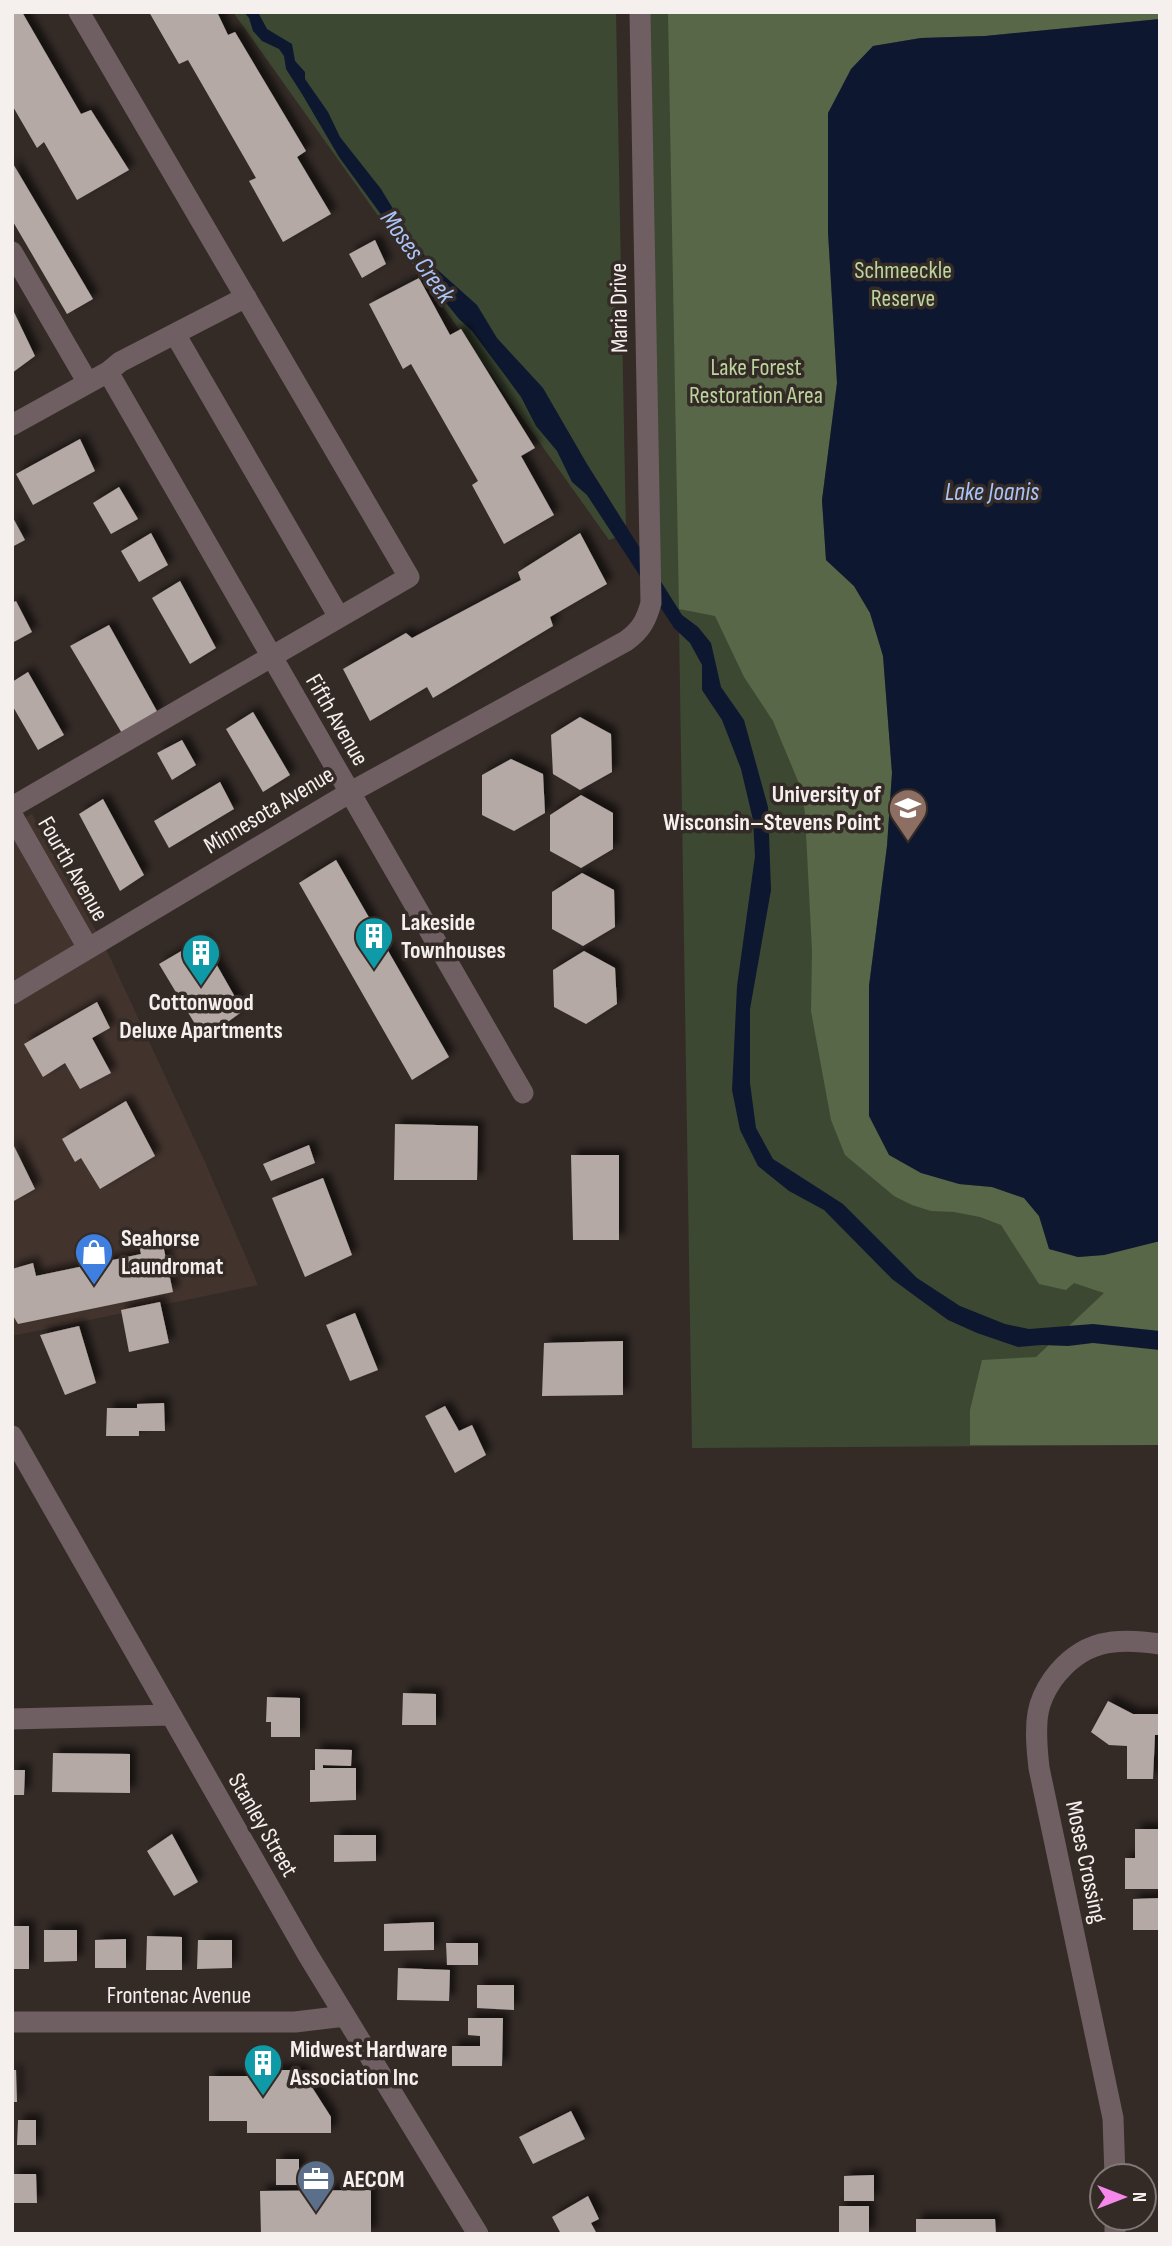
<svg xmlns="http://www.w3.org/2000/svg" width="1172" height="2246" viewBox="0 0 1172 2246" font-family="'Sofia Sans Condensed',sans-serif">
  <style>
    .built { fill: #42332d }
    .green { fill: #3d4832 }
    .forest { fill: #586747 }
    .water { fill: #0d1830 }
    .building { fill: #b4a9a5; filter: url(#shadow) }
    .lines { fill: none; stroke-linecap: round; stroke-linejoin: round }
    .minor { stroke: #705f62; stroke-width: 21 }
    .labels { text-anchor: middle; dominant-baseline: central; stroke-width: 7; stroke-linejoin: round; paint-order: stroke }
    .park-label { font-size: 24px; fill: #bbd59d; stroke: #342b27 }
    .street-label { font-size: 24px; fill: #f5efed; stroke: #342b27 }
    .poi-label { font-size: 24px; font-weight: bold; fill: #f5efed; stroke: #342b27; text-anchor: start }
    .water-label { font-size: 26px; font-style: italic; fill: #a9c3f8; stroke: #342b27 }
  </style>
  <defs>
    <filter id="shadow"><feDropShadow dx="6" dy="-6" stdDeviation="3.5" flood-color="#0009"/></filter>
  </defs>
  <rect width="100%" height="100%" fill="#342b27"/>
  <path class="built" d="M32,814L108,953L205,1162L258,1285L12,1336V824Z"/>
  <path class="green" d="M233,12H616L626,534L609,540Z
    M640,12H1160V1445L692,1448L679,624L676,617L679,609L651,603Z"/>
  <path class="forest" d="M668,12H1160V19L985,36L921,38L873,46L828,113V232L837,383L822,500L826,560L854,586L870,613L883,655L892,773L887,846L869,986V1116L959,1184L992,1187L1024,1198L1039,1216L1050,1249L1078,1257L1104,1255L1160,1241V1445H970V1410L982,1360L1036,1357L1104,1293L1074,1283L1066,1290L1039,1284L1001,1225L980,1217L954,1212L931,1211L912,1205L894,1196L845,1155L831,1120L811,1011L812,951L805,813L800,786L773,721L744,677L715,616L679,609Z"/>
  <path class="water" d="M244,12H258L267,29L292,44L295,61L305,72V79L328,112L340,137L381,189L409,235L431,264L477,305L497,338L543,388L587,464L682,615L698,627L711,643L721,687L744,720L768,807L771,890L750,1009V1083L756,1128L773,1159L843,1204L917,1278L960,1306L1005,1324L1029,1329L1093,1324L1160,1331V1350L1093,1343L1068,1346L1042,1345L1018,1347L977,1333L948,1320L915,1296L892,1279L824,1210L789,1191L758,1166L740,1130L732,1090L737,986L755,856L753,820L741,769L722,720L702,690V665L690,643L674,628L587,495L572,482L557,451L536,426L521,397L504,374L472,331L459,319L417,267L401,242L339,157L302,94L286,69L284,56L279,49L262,41L253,31L249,18Z
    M1160,19V1241L1104,1255L1078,1257L1049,1249L1039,1216L1024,1198L992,1187L959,1184L921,1173L889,1155L869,1116V986L887,846L892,773L883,656L870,613L854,586L826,560L822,500L837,383L828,232V113L851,69L873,46L921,38L985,36Z"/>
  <path class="building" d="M12,12H22L81,114L91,110L129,170L77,200L44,142L37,148L12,105Z
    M149,12H217L228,35L235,32L306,151L297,157L331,214L283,242L249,181L256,178L188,60L179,64Z
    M12,162L93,299L67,314L12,220Z
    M375,240L386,264L362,278L349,254Z
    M419,278L450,335L461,329L535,448L521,456L554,515L504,544L472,485L478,481L411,364L403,369L369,304Z
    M12,308L35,356L12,373Z
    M80,439L95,471L33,505L16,474Z
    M119,487L138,519L111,534L93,503Z
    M12,516L25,540L12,547Z
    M151,533L168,565L139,582L121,551Z
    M580,533L607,584L550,617L553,626L433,698L427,687L370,721L343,669L406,633L412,638L521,580L518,572Z
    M180,581L216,648L190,664L152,598Z
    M16,601L32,632L12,643V603Z
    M109,625L158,713L123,735L70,646Z
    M28,672L64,735L38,750L12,705V682Z
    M253,712L290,775L263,792L226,729Z
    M580,717L611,734L612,772L580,790L553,774L551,735Z
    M182,740L196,765L172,780L157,753Z
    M511,759L543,774L545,813L514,831L482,815V775Z
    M220,782L234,809L169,848L154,821Z
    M581,795L613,813V849L581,868L550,851V815Z
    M103,799L144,875L120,891L79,814Z
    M336,860L449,1057L412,1080L299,883Z
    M582,873L614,890L615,927L583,946L552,929V892Z
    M202,939L243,1011L204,1039L159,964Z
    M584,951L615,968L617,1004L586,1024L554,1007L553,970Z
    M97,1002L110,1028L92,1038L111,1073L80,1089L65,1063L43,1077L24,1044Z
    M126,1101L155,1156L100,1189L81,1158L75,1162L62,1139Z
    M395,1124L478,1126L477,1180H394Z
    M12,1142L35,1189L12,1202Z
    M309,1145L315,1163L271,1181L263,1164Z
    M571,1155H619V1240H573Z
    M323,1178L352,1255L305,1277L272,1198Z
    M162,1240L173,1292L18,1324L12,1314V1269L33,1263L36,1276L141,1254L139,1245Z
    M160,1302L169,1343L129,1352L121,1310Z
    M355,1313L378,1370L350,1381L326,1325Z
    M79,1326L96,1383L65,1395L40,1335Z
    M623,1341V1395L542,1396L544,1343Z
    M164,1403L165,1431H139V1436H106L107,1408H137V1404Z
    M445,1406L459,1431L472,1425L486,1455L455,1473L425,1416Z
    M403,1693L436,1694V1725H402Z
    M267,1697L300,1698V1737H271V1722H266Z
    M1108,1701L1133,1714H1160V1735H1155L1153,1779H1127V1746L1109,1745L1091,1732Z
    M315,1749L352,1750L351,1766L323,1765V1768H356V1800L310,1802V1770H315Z
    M53,1753L130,1754V1793L52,1792Z
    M12,1770H25L24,1795H12Z
    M1135,1829H1160V1889H1125V1858H1135Z
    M172,1834L198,1882L174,1896L147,1851Z
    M334,1835H376V1861L334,1862Z
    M1160,1898L1159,1930H1133V1899Z
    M434,1922V1950L384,1951V1924Z
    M12,1926H29V1969H12Z
    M44,1930H77V1961L44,1962Z
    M147,1936L182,1937V1970H146Z
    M126,1939V1968H95V1940Z
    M198,1940H232V1968L197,1969Z
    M446,1943H478V1965H447Z
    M398,1968L450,1970L449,2001L397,2000Z
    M477,1985H514V2010L477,2008Z
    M468,2018H503L502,2066H452V2046H480V2036L468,2035Z
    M12,2070H16L17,2102H12Z
    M249,2070H301L331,2117V2133H247V2121H209V2076H249Z
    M571,2111L585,2139L533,2164L519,2137Z
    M18,2120H36V2145H17Z
    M276,2159H299V2185H276Z
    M12,2174H36L37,2203H12Z
    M874,2175V2201H844V2176Z
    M371,2190V2234H261L260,2191Z
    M588,2196L599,2219L591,2223L597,2234H561L552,2217Z
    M839,2206H869V2234H839Z
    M916,2219H995L996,2234H916Z"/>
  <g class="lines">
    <path class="minor" d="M12,252L88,383
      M175,334L339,617
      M108,372L523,1093
      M12,425L108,372L120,362L246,297
      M12,807L409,577L79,12
      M12,815L88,948
      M12,994L349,793L626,641C641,630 646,621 651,603L640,12
      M12,1436L308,1955L478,2234
      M12,1719L170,1715
      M12,2022H295L345,2016
      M1115,2176L1113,2118L1039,1768C1037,1750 1035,1731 1038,1713C1040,1701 1046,1689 1053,1679C1082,1640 1115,1637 1160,1644
      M1115,2218V2234"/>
  </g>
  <defs>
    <g id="university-pin" transform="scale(2.0125)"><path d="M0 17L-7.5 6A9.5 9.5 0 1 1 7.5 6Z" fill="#8d6e63" stroke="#342b27"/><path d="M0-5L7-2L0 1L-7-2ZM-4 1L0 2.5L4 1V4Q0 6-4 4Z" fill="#fff"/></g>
    <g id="building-pin" transform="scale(2.0125)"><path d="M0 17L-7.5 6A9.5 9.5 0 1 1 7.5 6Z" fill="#0f9aa8" stroke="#342b27"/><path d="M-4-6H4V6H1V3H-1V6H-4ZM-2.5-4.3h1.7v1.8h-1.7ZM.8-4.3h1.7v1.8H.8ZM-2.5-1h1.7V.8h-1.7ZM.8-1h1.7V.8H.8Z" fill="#fff"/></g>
    <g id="shop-pin" transform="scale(2.0125)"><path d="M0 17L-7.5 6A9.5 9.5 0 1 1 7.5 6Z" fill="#3f7fe0" stroke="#342b27"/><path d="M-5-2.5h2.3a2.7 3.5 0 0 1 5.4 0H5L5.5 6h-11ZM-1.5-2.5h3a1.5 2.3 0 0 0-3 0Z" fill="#fff"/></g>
    <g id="office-pin" transform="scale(2.0125)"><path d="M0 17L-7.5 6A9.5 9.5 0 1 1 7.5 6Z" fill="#5c6f8a" stroke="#342b27"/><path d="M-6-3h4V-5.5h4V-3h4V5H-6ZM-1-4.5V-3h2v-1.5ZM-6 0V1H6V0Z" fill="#fff"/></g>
  </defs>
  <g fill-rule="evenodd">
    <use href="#university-pin" x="908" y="808"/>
    <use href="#building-pin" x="374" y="936"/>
    <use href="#building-pin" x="201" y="953"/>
    <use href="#shop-pin" x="94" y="1252"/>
    <use href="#building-pin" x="263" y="2063"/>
    <use href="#office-pin" x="316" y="2179"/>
  </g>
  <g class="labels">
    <g class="park-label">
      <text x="903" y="270">Schmeeckle<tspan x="903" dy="28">Reserve</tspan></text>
      <text x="756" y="367">Lake Forest<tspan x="756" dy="28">Restoration Area</tspan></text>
    </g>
    <g class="street-label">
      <text transform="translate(619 308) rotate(-91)">Maria Drive</text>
      <text transform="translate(337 720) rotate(60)">Fifth Avenue</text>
      <text transform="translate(269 810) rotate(-31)">Minnesota Avenue</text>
      <text transform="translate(73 869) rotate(60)">Fourth Avenue</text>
      <text transform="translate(263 1825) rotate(60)">Stanley Street</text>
      <text transform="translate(1086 1862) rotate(78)">Moses Crossing</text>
      <text x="179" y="1995">Frontenac Avenue</text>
    </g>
    <g class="poi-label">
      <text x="881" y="794" text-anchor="end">University of<tspan x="881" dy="28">Wisconsin–Stevens Point</tspan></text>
      <text x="401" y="922">Lakeside<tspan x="401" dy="28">Townhouses</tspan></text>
      <text x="201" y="1002" text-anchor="middle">Cottonwood<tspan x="201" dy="28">Deluxe Apartments</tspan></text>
      <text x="121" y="1238">Seahorse<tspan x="121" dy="28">Laundromat</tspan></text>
      <text x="290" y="2049">Midwest Hardware<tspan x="290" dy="28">Association Inc</tspan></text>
      <text x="343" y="2179">AECOM</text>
    </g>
    <g class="water-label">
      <text transform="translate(417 257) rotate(54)">Moses Creek</text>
      <text x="992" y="492">Lake Joanis</text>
    </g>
  </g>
  <rect width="1172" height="2246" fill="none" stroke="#f5efed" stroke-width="28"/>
  <g transform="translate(1123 2197) rotate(90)"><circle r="33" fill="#342b27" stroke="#817976" stroke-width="2"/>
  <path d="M0-5L12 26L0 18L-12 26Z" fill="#f788eb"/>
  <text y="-10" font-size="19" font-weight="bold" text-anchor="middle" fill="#f5efed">N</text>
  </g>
</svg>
